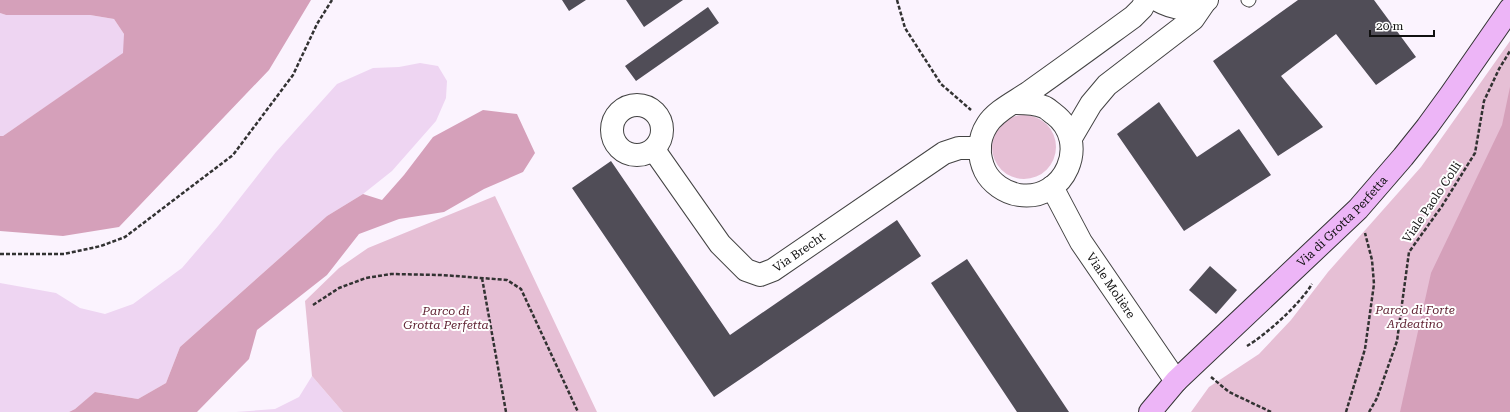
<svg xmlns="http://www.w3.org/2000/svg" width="1510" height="412" viewBox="0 0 1510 412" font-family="'Roboto Serif',serif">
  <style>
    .farmland { fill: #eed5f2 }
    .green { fill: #e6bfd5 }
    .forest { fill: #d5a0ba }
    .building { fill: #504d57 }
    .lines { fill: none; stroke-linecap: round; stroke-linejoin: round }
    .lane-casing { stroke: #434343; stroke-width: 13 }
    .street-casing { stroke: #434343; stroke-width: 24 }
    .secondary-casing { stroke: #323232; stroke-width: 24 }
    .path { stroke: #323232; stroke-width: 2.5; stroke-dasharray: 4 2; stroke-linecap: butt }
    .lane { stroke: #fff; stroke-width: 11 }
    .street { stroke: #fff; stroke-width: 22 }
    .secondary { stroke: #edb5f7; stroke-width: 22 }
    .labels { text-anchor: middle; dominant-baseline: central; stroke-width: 4; stroke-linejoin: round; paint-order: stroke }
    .street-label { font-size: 12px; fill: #101010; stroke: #fff }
    .park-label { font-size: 12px; font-style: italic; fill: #622535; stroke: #fff }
  </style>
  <rect width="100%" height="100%" fill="#fbf3fe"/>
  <path class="farmland" d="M0,13L6,15H90L114,19L124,34V53L3,136H0Z
    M420,63L438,66L447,81L446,98L436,121L392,171L363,194L327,216L180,347L166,383L138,399L96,392L75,409L69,412H0V283L56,293L80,308L105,314L133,304L182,268L218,226L276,152L337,84L373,68L399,67Z
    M312,376L343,412H236L275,409L299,397Z"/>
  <path class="green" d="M1510,41V412H1191L1209,387L1259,354L1291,320L1328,272L1421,167Z
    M992 147a32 32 0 1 1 64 0a32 32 0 1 1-64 0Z
    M495,196L597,412H343L312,376L305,301L339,268L368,248Z"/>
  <path class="forest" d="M0,0H311L269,70L119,227L63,236L0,231V136H3L123,53L124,34L114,19L90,15H6L0,13Z
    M1510,87V412H1400L1431,273L1502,125Z
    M483,110L517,114L535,153L523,172L484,189L444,212L399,219L359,234L327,275L257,330L249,359L197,412H69L75,409L95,392L138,399L166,383L180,347L327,216L363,194L382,200L404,175L433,137Z"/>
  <path class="building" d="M562,0H586L569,11Z
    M626,0H683L644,27Z
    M1298,0H1374L1416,57L1376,85L1336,34L1281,76L1323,127L1278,156L1213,61Z
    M708,7L719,23L636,81L625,66Z
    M1159,102L1197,157L1239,129L1271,175L1184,231L1117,134Z
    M611,161L730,335L897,220L921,256L714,397L572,188Z
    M967,259L1069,412H1017L931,283Z
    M1210,266L1237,290L1216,314L1189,290Z"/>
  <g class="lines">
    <g class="lane-casing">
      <path id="lane" d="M1247,0L1249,1L1250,0"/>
    </g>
    <g class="street-casing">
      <g id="street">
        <path d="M1157,0C1173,9 1192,13 1207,0"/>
        <path d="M1014,103C1023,103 1035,103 1044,107C1047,108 1051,112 1054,114C1091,142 1065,202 1019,195C1005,193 991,183 985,171C978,156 978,139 987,125C996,110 1019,100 1032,90C1066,66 1100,41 1133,17L1142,8L1146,0"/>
        <circle cx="637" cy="130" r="25"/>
        <path d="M1071,138L1091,104L1107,85L1193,19L1204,3"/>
        <path id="s1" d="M654,150L720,244L746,270L760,275L773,270L944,153L959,148H980"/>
        <path id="s2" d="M1052,187L1081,242L1176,381"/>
      </g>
    </g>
    <g class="secondary-casing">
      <g id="secondary">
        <path id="s3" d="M1150,412L1176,381L1358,209L1403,157L1427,127L1451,94L1510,9"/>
      </g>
    </g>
    <path class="path" d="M897,0L905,28L941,84L971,110
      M0,254H64L101,246L125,237L233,155L293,75L317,24L332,0
      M482,278L506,412
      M313,305L339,288L366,278L391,274L442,275L507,280L521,289L578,412
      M1247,346C1267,334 1300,304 1312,284
      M1211,377L1229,392L1271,412
      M1346,412L1365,349L1374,284L1372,260L1365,233
      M1369,412L1377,398L1397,341L1409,252L1442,206L1475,153L1484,101L1499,69L1510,51"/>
    <use href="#lane" class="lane"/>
    <use href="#street" class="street"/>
    <use href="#secondary" class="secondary"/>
  </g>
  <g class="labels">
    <g class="street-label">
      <text transform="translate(1432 202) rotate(-56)">Viale Paolo Colli</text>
      <text stroke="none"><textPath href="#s3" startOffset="271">Via di Grotta Perfetta</textPath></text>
      <text stroke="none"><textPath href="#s1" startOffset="212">Via Brecht</textPath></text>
      <text stroke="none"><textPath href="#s2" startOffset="115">Viale Molière</textPath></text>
    </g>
    <g class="park-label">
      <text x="1415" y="310">Parco di Forte<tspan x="1415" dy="14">Ardeatino</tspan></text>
      <text x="446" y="311">Parco di<tspan x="446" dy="14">Grotta Perfetta</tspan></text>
    </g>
  </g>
  <path d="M1370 30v6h64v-6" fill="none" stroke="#101010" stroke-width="2"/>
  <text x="1376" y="30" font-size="12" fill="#101010" stroke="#ffffff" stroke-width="3" paint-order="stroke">20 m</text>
</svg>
